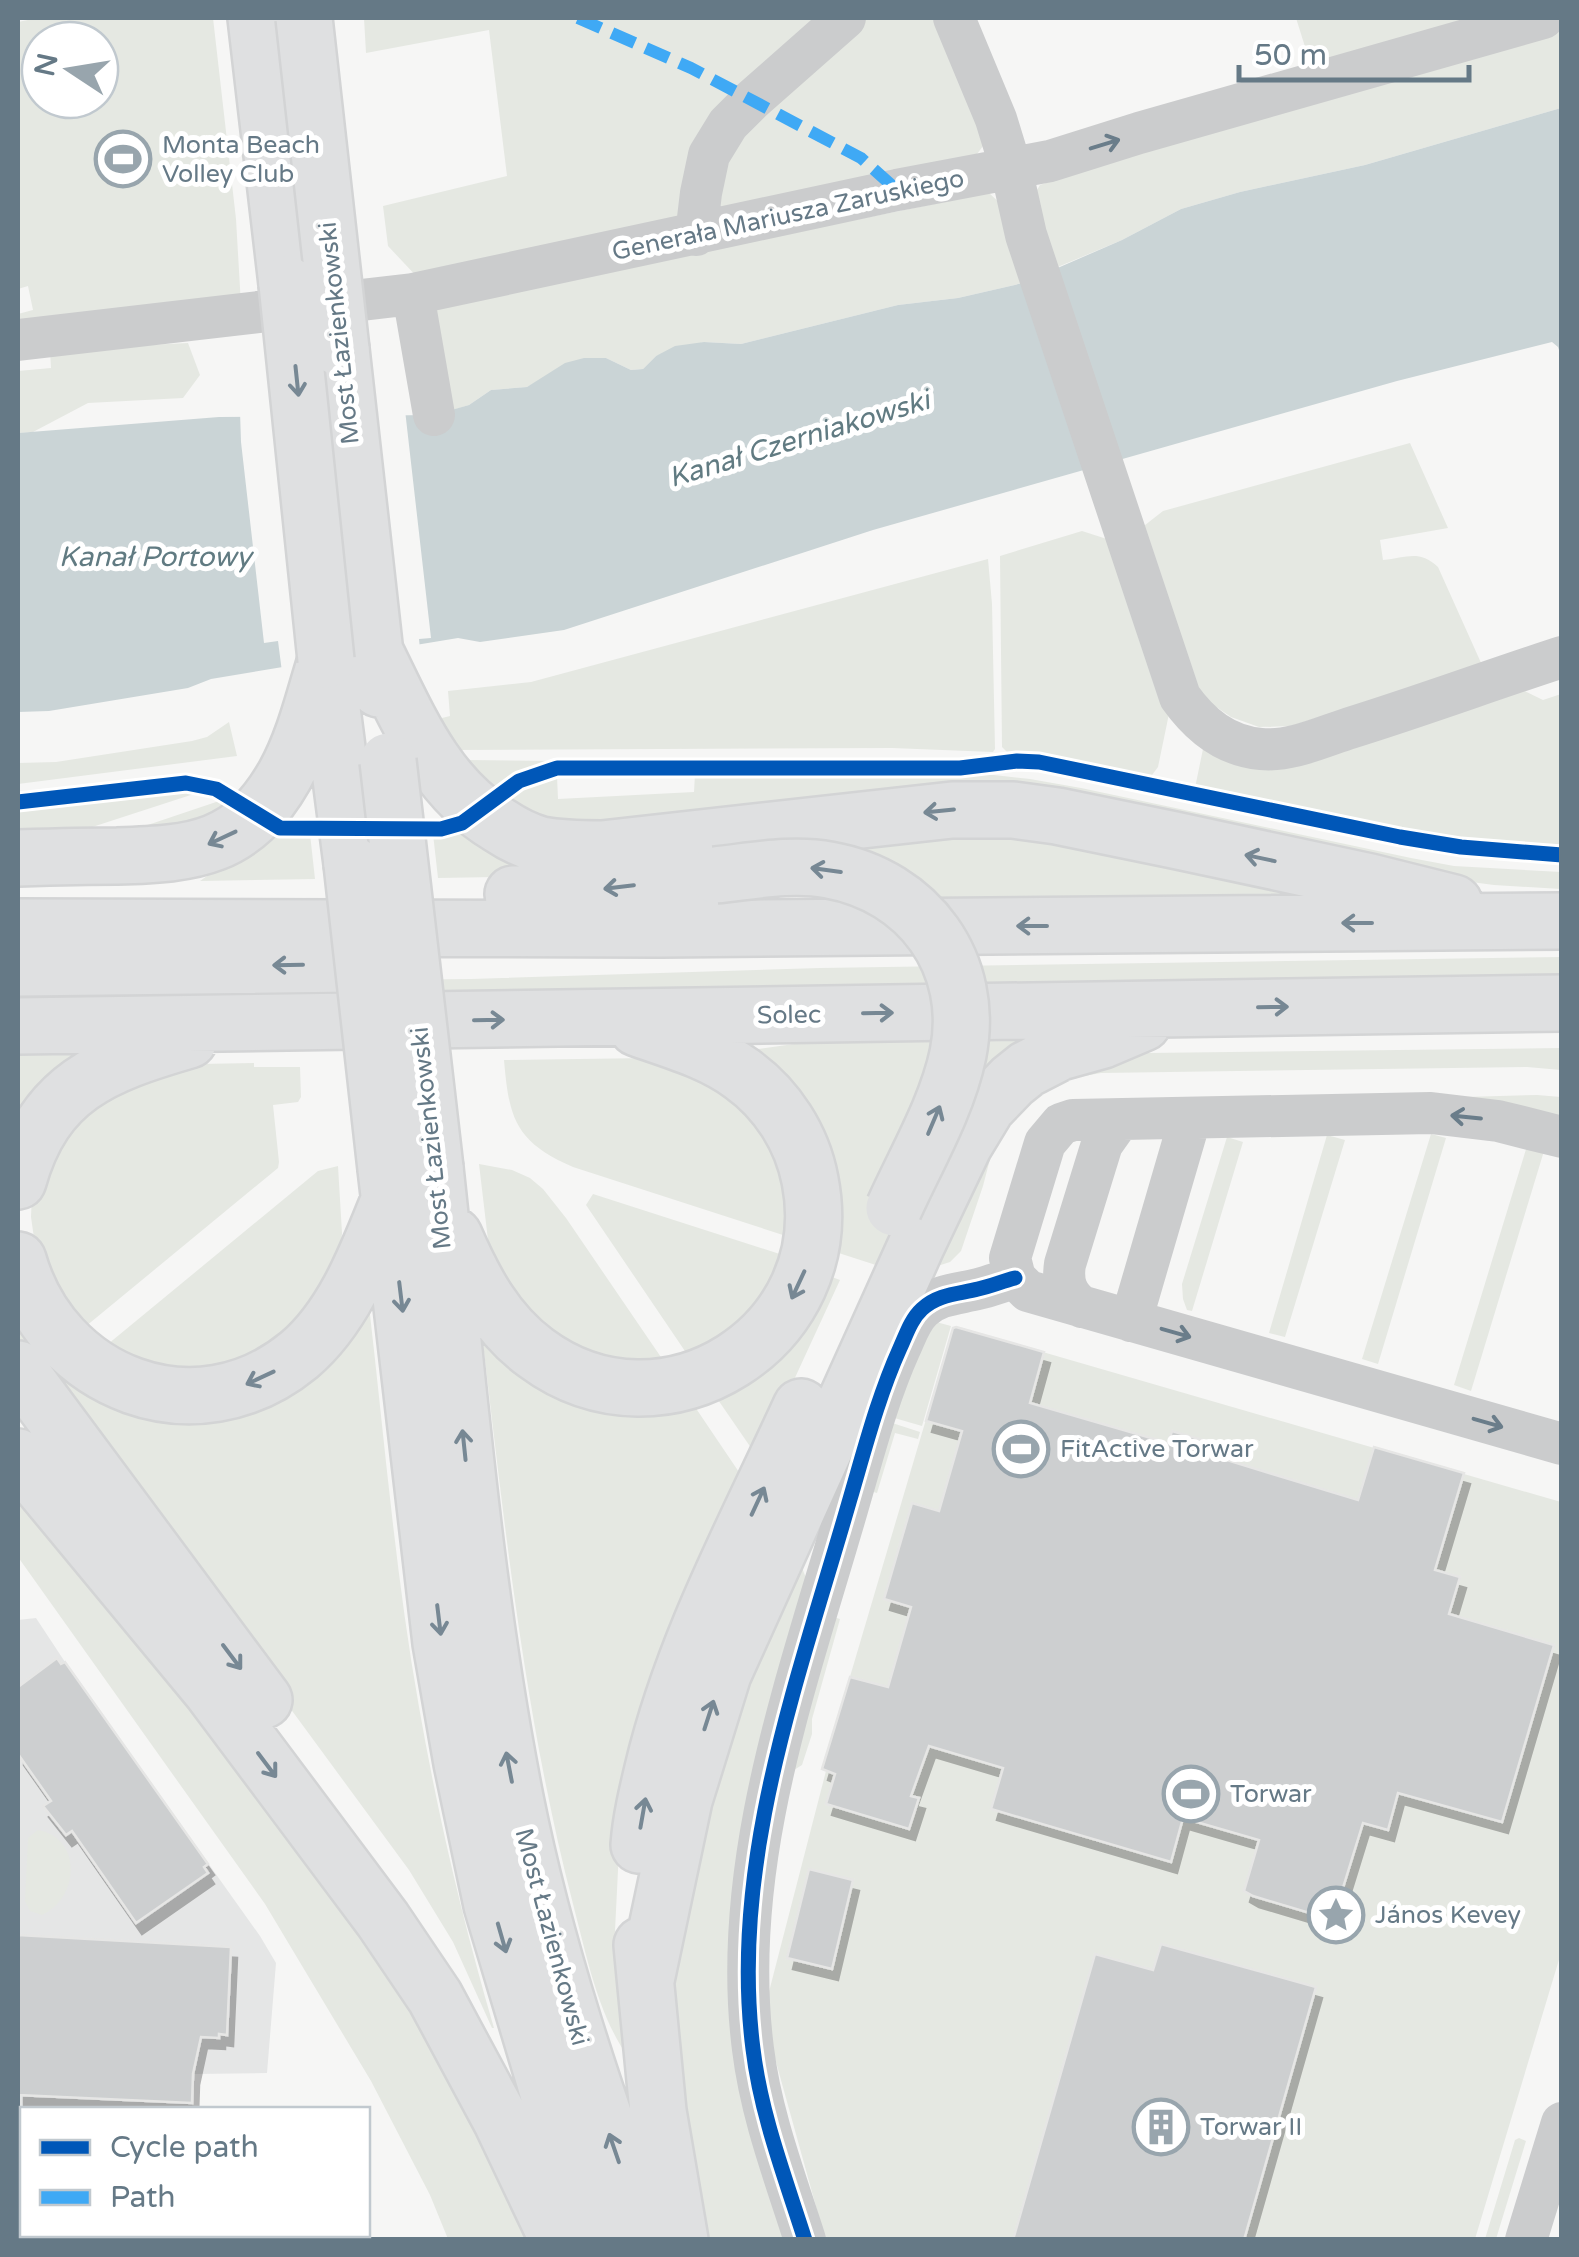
<svg xmlns="http://www.w3.org/2000/svg" width="1579" height="2257" viewBox="0 0 1579 2257" font-family="'Varela Round',sans-serif">
  <style>
    .built { fill: #e5e6e6 }
    .green { fill: #e5e8e2; fill-rule: evenodd }
    .water { fill: #cad4d6 }
    .pier { fill: #f6f6f5 }
    .building { fill: #cdcfd0; stroke: #e6e6e5; stroke-width: 2.5; filter: url(#shadow) }
    .lines { fill: none; stroke-linecap: round; stroke-linejoin: round }
    .major-casing { stroke: #d3d4d5; stroke-width: 60 }
    .minor { stroke: #cbcccd; stroke-width: 42 }
    .major { stroke: #dfe0e1; stroke-width: 55 }
    .major-bridge-casing { stroke: #d3d4d5; stroke-width: 60; stroke-linecap: butt }
    .major-bridge { stroke: #dfe0e1; stroke-width: 55 }
    .quiet { stroke: #3fa9f5; stroke-width: 12; stroke-dasharray: 25 12; stroke-linecap: butt }
    .cycleway-casing { stroke: #fff; stroke-width: 21 }
    .cycleway { stroke: #0057b8; stroke-width: 15 }
    .oneway { stroke: #6a7d8a }
    .oneway2 { stroke: #778894 }
    .labels { text-anchor: middle; dominant-baseline: central; stroke-width: 10; stroke-linejoin: round; paint-order: stroke }
    .poi-label { font-size: 25px; fill: #657986; stroke: #fff; text-anchor: start }
    .street-label { font-size: 25px; fill: #657986; stroke: #fff }
    .water-label { font-size: 28px; font-style: italic; fill: #617b82; stroke: #fff }
  </style>
  <defs>
    <filter id="shadow"><feDropShadow dx="6" dy="11" stdDeviation="0" flood-color="#0004"/></filter>
  </defs>
  <rect width="100%" height="100%" fill="#f6f6f5"/>
  <path class="built" d="M36,1618L65,1662L260,1936L276,1963L267,2073L194,2074L192,2109L22,2110V2173L18,2172V1620Z"/>
  <path class="green" d="M38,18H213L236,219L241,305L18,326V314L33,310L28,286L18,289V22ZM40,40H100V100H40Z
    M364,18H931L950,31L986,142L977,154L419,279L388,246L383,206L507,176L489,30L366,53Z
    M1296,18H1485L1312,69Z
    M1561,19V108L1365,165L1240,192L1181,209L1122,240L1053,269L1031,200L1040,185L1108,161Z
    M989,193L1003,206L1023,283L958,298L898,305L741,344L704,342L656,356L643,369L631,370L606,358L541,380L527,387L491,390L469,405L446,412L425,306Z
    M188,343L200,375L183,398L88,403L33,432L18,433V371L51,368L50,350Z
    M1410,443L1448,528L1380,540L1383,560C1406,558 1419,549 1438,567L1482,665L1291,726L1259,727L1231,717L1206,700L1186,671L1140,529L1163,511Z
    M1082,531L1110,540L1170,709L1158,767L1152,775L1145,778L1033,756L1010,755L1002,747L1000,556Z
    M988,559L992,604L995,749L993,752L892,748L455,750L446,747L442,718L450,716L448,691L531,682Z
    M1510,684L1543,700L1561,694V848C1438,846 1317,814 1197,788L1196,783L1203,749Z
    M229,722L237,756L18,784V763L56,762L192,741L207,737Z
    M467,760L558,761C531,769 510,778 489,797Z
    M873,773L994,775L1030,779L1081,788L1411,858L1454,866L1561,872V889L1494,885L1418,875L1067,801L572,831L500,803C518,790 534,779 557,776L558,799L694,792L695,774Z
    M171,789L200,792L80,831L18,832V809Z
    M225,799L238,807L227,815L118,835Z
    M1011,828L1345,894L940,914L825,851Z
    M272,830L310,834L315,879L200,881Z
    M463,830L549,876L438,878L433,834Z
    M18,952L192,982L471,979L820,968L1561,957L1562,977L18,999Z
    M1032,1036L882,1267L573,1167C515,1142 509,1118 504,1060L649,1058L756,1053L758,1049L822,1040Z
    M1561,1048V1070L1527,1067L1101,1073L1061,1080L1037,1092L996,1136L983,1186L961,1251L950,1262L922,1271L969,1169L1036,1085L1131,1054L1147,1053Z
    M97,1051L18,1132V1052Z
    M254,1063V1067H300L301,1097L298,1102L273,1105L279,1162L278,1168L23,1378L18,1377V1240L34,1238L31,1217L32,1193L81,1105L199,1064Z
    M1537,1095L1561,1097V1116L1506,1103L1464,1097Z
    M1431,1134L1446,1138L1378,1364L1362,1359Z
    M1327,1135L1345,1140L1285,1337L1269,1333Z
    M1227,1137L1243,1142L1192,1311L1187,1310L1183,1299L1182,1284Z
    M1527,1146L1544,1151L1471,1391L1454,1385Z
    M479,1164L512,1170L530,1178L543,1189L566,1218L667,1366L629,1368L548,1338L494,1264L488,1240Z
    M338,1166L342,1233L341,1247L328,1283L274,1348L185,1375L102,1349L318,1171Z
    M593,1194L789,1257L772,1295L691,1360L586,1205Z
    M824,1274L840,1280L758,1458L714,1394Z
    M368,1297C384,1434 395,1572 419,1707C438,1816 463,1922 494,2028H492L453,1942L409,1870L54,1387L69,1375L148,1411Z
    M925,1319L951,1326L922,1426L884,1415Z
    M481,1326L691,1401L747,1484L619,1850L614,1951L617,1990L627,2051L626,2054C597,2011 586,1953 573,1904C524,1714 504,1520 481,1326Z
    M956,1327L1561,1502V1953L1475,2239H825L763,2015L826,1771L823,1768L953,1328Z
    M883,1420L920,1432L918,1439L895,1433L877,1493L863,1489Z
    M18,1486L369,1928L543,2239H448L430,2195L371,2081L265,1904L18,1557Z
    M797,1555L806,1578L739,1932L796,2239L702,2240L696,2218L674,2006L676,1963L694,1826Z
    M827,1615L840,1619L812,1719V1734L802,1765L794,1770Z
    M38,1830C82,1838 80,1897 42,1915L30,1911L25,1901L28,1838Z
    M1519,2138L1526,2141L1496,2239H1485L1515,2140Z"/>
  <path class="water" d="M1561,108V356L1558,347L1552,342L1397,381L873,530L564,630L480,642L458,638L211,679L188,688L49,711L18,712V433L219,417L434,415L469,405L491,390L527,387L565,363L584,358H606L631,370L643,369L656,356L675,346L704,342L741,344L898,305L958,298L1023,283L1122,240L1181,209L1240,192L1365,165Z"/>
  <path class="pier" d="M405,410L431,638L419,639L420,649L282,672L278,641L264,643L241,442L240,411Z"/>
  <path class="building" d="M956,1327L1044,1352L1030,1403L1168,1443L1172,1431L1223,1446L1220,1458L1358,1500L1374,1447L1464,1473L1435,1570L1460,1577L1449,1614L1554,1645L1502,1822L1398,1793L1388,1830L1363,1823L1333,1920L1253,1896L1244,1891L1259,1840L1183,1818L1171,1862L991,1809L1003,1768L929,1746L911,1796L919,1798L909,1829L826,1804L835,1774L822,1769L850,1677L888,1687L911,1607L884,1599L912,1503L939,1511L962,1431L926,1421L953,1328Z
    M57,1658L61,1664L65,1662L208,1864L204,1867L208,1873L136,1923L72,1831L66,1835L43,1806L51,1801L18,1754V1687Z
    M809,1869L853,1880L832,1969L787,1958Z
    M18,1935L231,1947L227,2035L219,2034V2038L201,2037L193,2074L192,2103L18,2095Z
    M1161,1944L1316,1987L1244,2240H1013L1095,1954L1153,1970Z"/>
  <g class="lines">
    <g class="major-casing">
      <path id="major" d="M256,18L287,284
        M341,349L379,689
        M375,652C407,716 435,787 499,825C511,833 526,841 541,845C561,849 581,849 602,849L952,810H1013L1057,816L1174,840L1370,882L1454,903
        M328,678L352,864
        M18,858C51,857 84,856 117,856C195,854 243,849 285,775C305,739 314,698 326,660
        M513,894L580,891L715,875
        M18,927L661,929L1562,921
        M18,968L352,964
        M18,1026L1562,1003
        M435,1168C458,1379 474,1590 515,1798C545,1949 595,2095 647,2240
        M386,1169L441,1643L462,1763L492,1905L553,2109L597,2240
        M18,1181C44,1087 103,1065 189,1040
        M454,1236C473,1280 496,1324 536,1353C664,1448 841,1336 810,1180C802,1138 777,1099 742,1074C711,1051 673,1041 637,1028
        M18,1260C53,1384 196,1440 299,1355C344,1317 367,1255 388,1203
        M18,1369L264,1700
        M18,1457L211,1690L383,1920L435,1997L501,2120L558,2240
        M639,1845C641,1819 647,1794 653,1769C683,1642 747,1525 801,1407
        M642,1945L658,2111L680,2240
        M646,1980L684,1800L723,1674L916,1246L964,1145L987,1107L1012,1081L1027,1069L1060,1052L1103,1040L1143,1023"/>
    </g>
    <path class="minor" d="M954,18L996,119L1011,168L1026,235L1180,697C1200,725 1225,746 1261,749C1290,752 1322,737 1350,728C1421,706 1491,680 1562,657
      M696,235L701,193L709,155L728,124L752,100L845,18
      M413,294L434,415
      M18,340L413,294L897,190L1050,161L1139,133L1543,18
      M1562,1137L1498,1121L1431,1113L1073,1120L1061,1124L1045,1143L1010,1258L1015,1278L1028,1291L1562,1444
      M1082,1307C1067,1296 1062,1283 1065,1264L1102,1144L1119,1120
      M1131,1321L1190,1119
      M805,2240C785,2177 761,2115 753,2049C729,1862 799,1677 850,1499C865,1448 878,1397 900,1348C906,1335 911,1319 922,1309C938,1294 958,1294 978,1289C991,1286 1003,1281 1015,1278
      M1526,2240L1562,2123"/>
    <use href="#major" class="major"/>
    <g class="major-bridge-casing">
      <path id="major-bridge" d="M304,18L341,349
        M287,284L326,660
        M388,761L435,1168
        M352,864L386,1169
        M715,875C753,871 792,863 829,870C919,886 976,964 958,1054C947,1107 916,1159 894,1208"/>
    </g>
    <use href="#major-bridge" class="major-bridge"/>
    <path class="quiet" d="M578,18L691,68L861,158L897,190"/>
    <g class="cycleway-casing">
      <path id="cycleway" d="M18,802L186,783L216,789L280,828L441,829L462,823L519,781L557,768H960L1017,761L1039,762L1400,837L1461,847L1562,855
        M805,2240C785,2177 761,2115 753,2049C729,1862 799,1677 850,1499C865,1448 878,1397 900,1348C906,1335 911,1319 922,1309C938,1294 958,1294 978,1289C991,1286 1003,1281 1015,1278"/>
    </g>
    <use href="#cycleway" class="cycleway"/>
  </g>
  <defs><path id="oneway-shaft" d="M-6 0H5M1.5-3L5.5 0L1.5 3" fill="none" stroke-width="1.6" stroke-linecap="round" stroke-linejoin="round" transform="scale(2.5)"/></defs>
  <g class="oneway">
    <use href="#oneway-shaft" transform="translate(1105 144) rotate(-17)"/>
    <use href="#oneway-shaft" transform="translate(1466 1117) rotate(-174)"/>
    <use href="#oneway-shaft" transform="translate(1176 1333) rotate(16)"/>
    <use href="#oneway-shaft" transform="translate(1488 1423) rotate(16)"/>
  </g>
  <g class="oneway2">
    <use href="#oneway-shaft" transform="translate(297 381) rotate(84)"/>
    <use href="#oneway-shaft" transform="translate(939 811) rotate(174)"/>
    <use href="#oneway-shaft" transform="translate(222 838) rotate(155)"/>
    <use href="#oneway-shaft" transform="translate(1260 858) rotate(-168)"/>
    <use href="#oneway-shaft" transform="translate(826 870) rotate(-172)"/>
    <use href="#oneway-shaft" transform="translate(619 887) rotate(173)"/>
    <use href="#oneway-shaft" transform="translate(1357 923) rotate(180)"/>
    <use href="#oneway-shaft" transform="translate(1032 926) rotate(180)"/>
    <use href="#oneway-shaft" transform="translate(288 965) rotate(179)"/>
    <use href="#oneway-shaft" transform="translate(1273 1007) rotate(-1)"/>
    <use href="#oneway-shaft" transform="translate(878 1013) rotate(-1)"/>
    <use href="#oneway-shaft" transform="translate(489 1020) rotate(-1)"/>
    <use href="#oneway-shaft" transform="translate(934 1120) rotate(-67)"/>
    <use href="#oneway-shaft" transform="translate(798 1285) rotate(115)"/>
    <use href="#oneway-shaft" transform="translate(401 1297) rotate(83)"/>
    <use href="#oneway-shaft" transform="translate(260 1378) rotate(155)"/>
    <use href="#oneway-shaft" transform="translate(464 1445) rotate(-96)"/>
    <use href="#oneway-shaft" transform="translate(758 1501) rotate(-65)"/>
    <use href="#oneway-shaft" transform="translate(439 1620) rotate(83)"/>
    <use href="#oneway-shaft" transform="translate(232 1657) rotate(53)"/>
    <use href="#oneway-shaft" transform="translate(709 1715) rotate(-72)"/>
    <use href="#oneway-shaft" transform="translate(267 1765) rotate(53)"/>
    <use href="#oneway-shaft" transform="translate(509 1767) rotate(-101)"/>
    <use href="#oneway-shaft" transform="translate(643 1813) rotate(-80)"/>
    <use href="#oneway-shaft" transform="translate(502 1938) rotate(74)"/>
    <use href="#oneway-shaft" transform="translate(614 2148) rotate(-109)"/>
  </g>
  <defs>
    <g id="stadium-ring" transform="scale(2.875)"><circle r="9.5" fill="#fff" stroke="#98a5ad" stroke-width="1.5"/><path d="M0-5a6.5 5 0 1 0 0 10a6.5 5 0 1 0 0-10ZM-3.5-1.8h7v3.6h-7Z" fill="#98a5ad"/></g>
    <g id="sight-ring" transform="scale(2.875)"><circle r="9.5" fill="#fff" stroke="#98a5ad" stroke-width="1.5"/><path d="M0-6L1.8-2.2L6-1.7L2.9 1.2L3.7 5.4L0 3.3L-3.7 5.4L-2.9 1.2L-6-1.7L-1.8-2.2Z" fill="#98a5ad"/></g>
    <g id="building-ring" transform="scale(2.875)"><circle r="9.5" fill="#fff" stroke="#98a5ad" stroke-width="1.5"/><path d="M-4-6H4V6H1V3H-1V6H-4ZM-2.5-4.3h1.7v1.8h-1.7ZM.8-4.3h1.7v1.8H.8ZM-2.5-1h1.7V.8h-1.7ZM.8-1h1.7V.8H.8Z" fill="#98a5ad"/></g>
  </defs>
  <g fill-rule="evenodd">
    <use href="#stadium-ring" x="123" y="159"/>
    <use href="#stadium-ring" x="1021" y="1449"/>
    <use href="#stadium-ring" x="1191" y="1794"/>
    <use href="#sight-ring" x="1336" y="1915"/>
    <use href="#building-ring" x="1161" y="2127"/>
  </g>
  <g class="labels">
    <g class="poi-label">
      <text x="162" y="145">Monta Beach<tspan x="162" dy="29">Volley Club</tspan></text>
      <text x="1060" y="1449">FitActive Torwar</text>
      <text x="1230" y="1794">Torwar</text>
      <text x="1375" y="1915">János Kevey</text>
      <text x="1200" y="2127">Torwar II</text>
    </g>
    <g class="street-label">
      <text transform="translate(788 215) rotate(-12)">Generała Mariusza Zaruskiego</text>
      <text transform="translate(339 333) rotate(-96)">Most Łazienkowski</text>
      <text transform="translate(789 1015) rotate(-1)">Solec</text>
      <text transform="translate(431 1138) rotate(-96)">Most Łazienkowski</text>
      <text transform="translate(552 1937) rotate(75)">Most Łazienkowski</text>
    </g>
    <g class="water-label">
      <text transform="translate(799 439) rotate(-17)">Kanał Czerniakowski</text>
      <text x="155" y="557">Kanał Portowy</text>
    </g>
  </g>
  <rect width="1579" height="2257" fill="none" stroke="#657986" stroke-width="40"/>
  <rect x="20" y="2107" width="350" height="130" fill="#ffffff" stroke="#c1c9cf" stroke-width="2.5"/>
  <rect x="40" y="2140" width="50" height="15" fill="#0057b8" stroke="#c1c9cf" stroke-width="2.5"/>
  <text x="110" y="2157" font-size="30" fill="#657986">Cycle path</text>
  <rect x="40" y="2190" width="50" height="15" fill="#3fa9f5" stroke="#c1c9cf" stroke-width="2.5"/>
  <text x="110" y="2207" font-size="30" fill="#657986">Path</text>
  <g transform="translate(70 70) rotate(282)"><circle r="48" fill="#ffffff" stroke="#c1c9cf" stroke-width="2.5"/>
  <path d="M0-8L18 38L0 25L-18 38Z" fill="#98a5ad"/>
  <text y="-15" font-size="28" font-weight="bold" text-anchor="middle" fill="#657986">N</text>
  </g>
  <path d="M1239 65v15h230v-15" fill="none" stroke="#657986" stroke-width="5"/>
  <text x="1254" y="65" font-size="30" fill="#657986" stroke="#ffffff" stroke-width="8" paint-order="stroke">50 m</text>
</svg>
